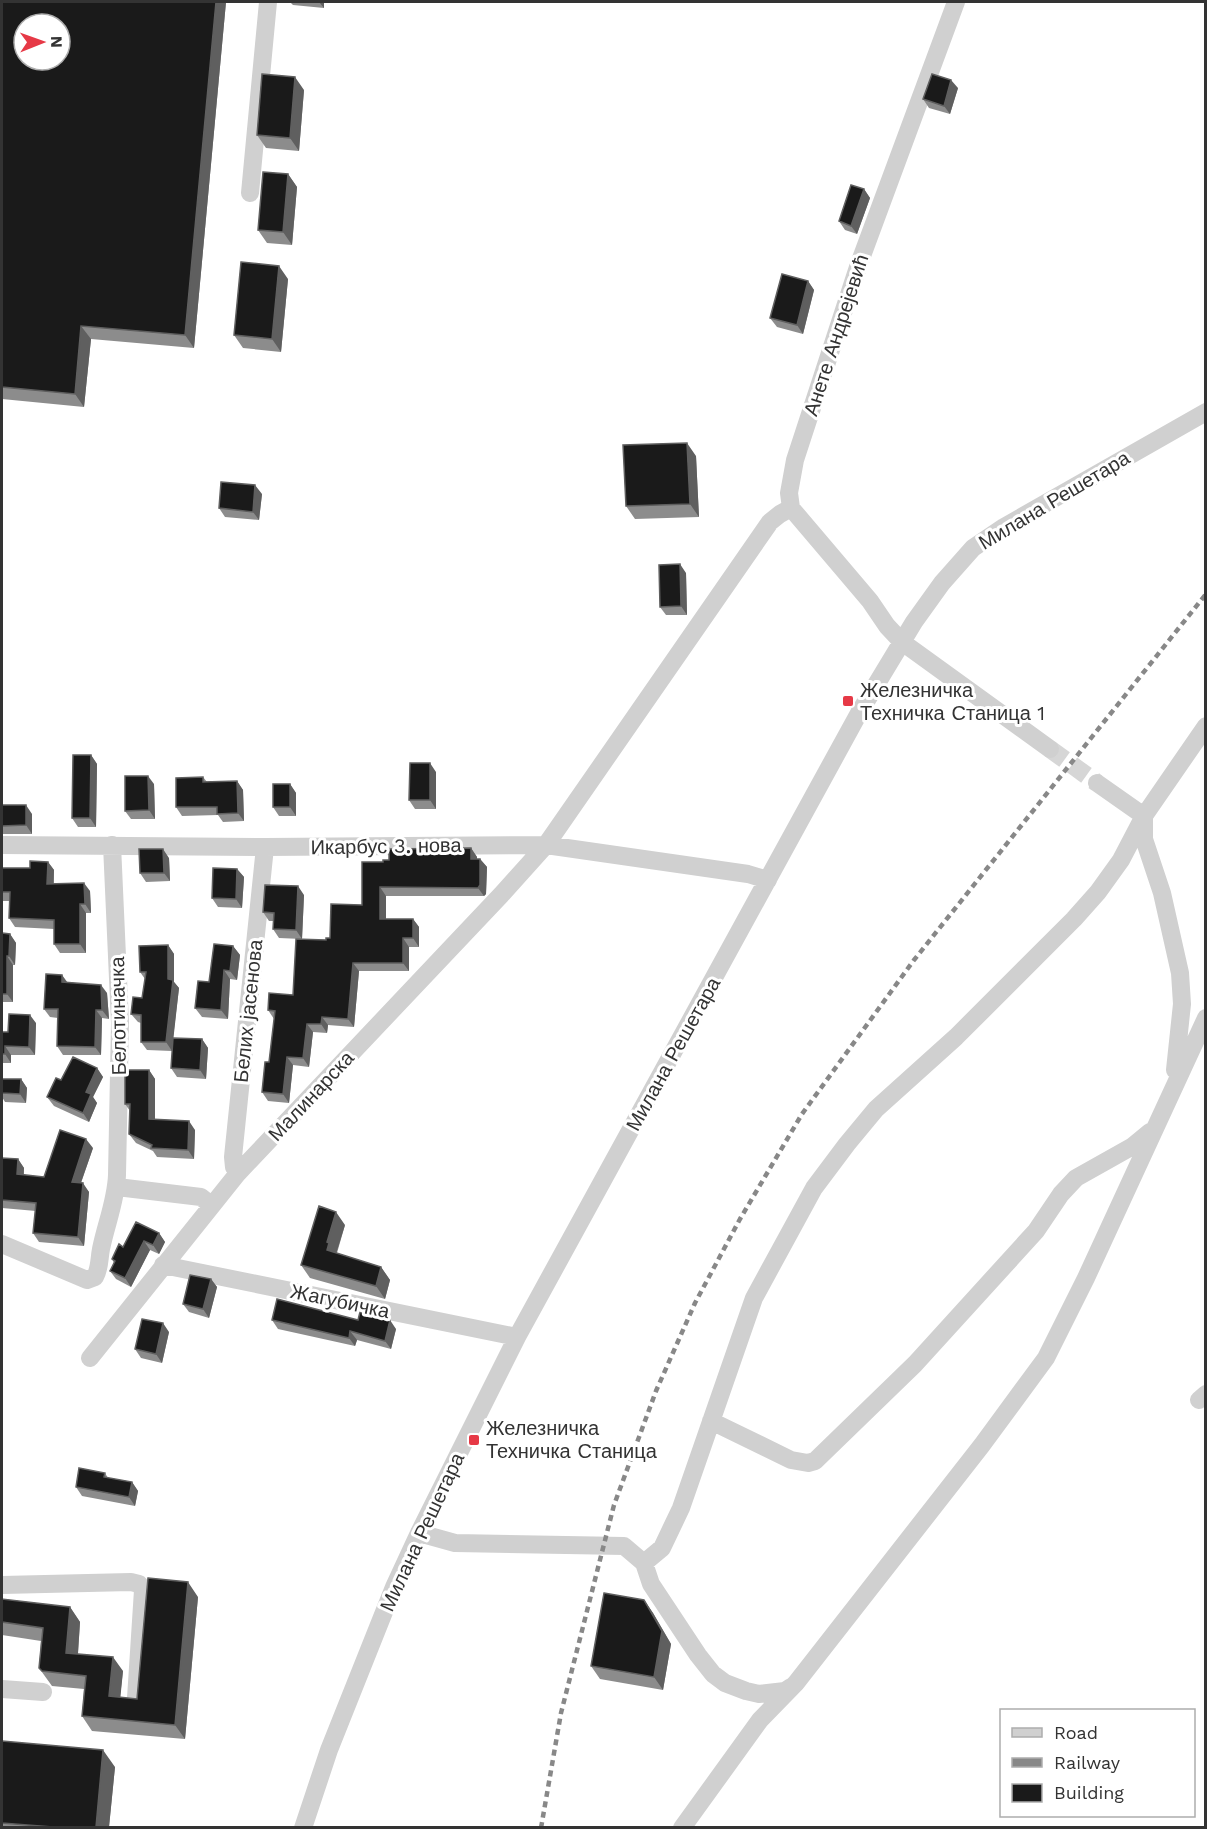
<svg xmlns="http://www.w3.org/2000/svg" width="1207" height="1829" viewBox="0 0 1207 1829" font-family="'Work Sans',sans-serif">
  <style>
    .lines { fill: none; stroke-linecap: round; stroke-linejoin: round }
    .minor-tunnel { stroke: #d6d6d6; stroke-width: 18; stroke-dasharray: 18 9; stroke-linecap: butt }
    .minor { stroke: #d0d0d0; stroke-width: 18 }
    .rail { stroke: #888; stroke-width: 4.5; stroke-dasharray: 6 4.5; stroke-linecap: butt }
    .wall { fill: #8c8c8c }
    .shaded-wall { fill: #5f5f5f }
    .building { fill: #1a1a1a; stroke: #5f5f5f; stroke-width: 1.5; fill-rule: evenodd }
    .poi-dot { fill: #e63946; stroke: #fff; stroke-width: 2 }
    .labels { text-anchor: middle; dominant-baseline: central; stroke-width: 6; stroke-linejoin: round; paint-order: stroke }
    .street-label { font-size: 20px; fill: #333; stroke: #fff }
    .poi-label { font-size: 20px; fill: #333; stroke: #fff; text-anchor: start }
  </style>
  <rect width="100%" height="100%" fill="#fff"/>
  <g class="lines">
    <path class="minor-tunnel" d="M1050,749L1097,783"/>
    <path class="minor" d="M956,2L859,264L795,460L789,493L791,508L870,601L887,626L902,642L1050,749
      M250,193L268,2
      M1097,783L1144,816
      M1144,818V839L1162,893L1180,973L1182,1004L1175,1070
      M2,845L265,847L546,845L748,874L768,880
      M238,1173L234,1167L233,1157L265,847
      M117,1187L201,1197L211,1205
      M2,1244L87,1280L95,1277C100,1268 99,1259 101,1249C106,1224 116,1201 117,1175L120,1023L112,845
      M163,1265L517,1337
      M90,1358L238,1173L501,895L546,845L770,522L780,514L791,508
      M1199,1400L1206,1394
      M711,1421L791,1460L808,1463L815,1461L915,1364L1036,1231L1061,1194L1076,1178L1133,1146L1150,1132
      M419,1533L455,1543L624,1546L644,1563L651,1584L698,1655L713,1674L725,1683L746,1691L759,1694L785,1691L791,1687
      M644,1563L662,1548L681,1508L754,1298L814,1188L847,1144L876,1109L956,1037L1074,919L1098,892L1121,860L1144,816L1206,726
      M2,1585L131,1582L139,1584L143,1590L136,1698
      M2,1689L43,1692
      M303,1828L329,1750L394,1587L419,1533L517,1337L859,713L914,622L942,583L973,548L1004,527L1206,412
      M682,1828L760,1720L796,1683L982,1445L1046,1358L1086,1278L1206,1018"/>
    <path class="rail" d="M541,1828L561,1713L614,1505L656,1391L695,1303L740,1219L802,1114L914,960L1206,594"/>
  </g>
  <path class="wall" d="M2,2H226L194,348L91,339L84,407L2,399Z
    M290,2H324V8L293,5Z
    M958,88L950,114L929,108L923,99Z
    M304,90L299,151L266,148L257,135Z
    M288,174L297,187L292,245L267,243L258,230Z
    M864,189L870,198L857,234L845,230L839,221Z
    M288,279L281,352L243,348L234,335Z
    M808,281L814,290L803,334L777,327L770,318Z
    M696,456L699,517L635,519L626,506Z
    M262,494L259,520L225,517L219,508Z
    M686,573L687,615H666L660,607Z
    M91,755L97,764L96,827H78L72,818Z
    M436,772V809H415L409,800Z
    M203,777L207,782L237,781L243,790L244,821L223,822L218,815L182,816L176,807Z
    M154,784L155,819H131L125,811Z
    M290,784L296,793V816H279L273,807Z
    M2,805L32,814V834H2Z
    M471,848L477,857V859H480L487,867L486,894L484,896H386V919H413L419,927V947H409V971H359L354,1027L328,1025L327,1033L313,1032L309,1067L293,1065L289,1103L268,1101L262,1092L269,1062L274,1019L268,1010L293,995L326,940L330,938L362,905L383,862L389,860Z
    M169,858L170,881L146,882L140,873Z
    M48,862L54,870V884L90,891L91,913H86V953H60L54,944V929L15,927L9,918V901H2V868H30Z
    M237,869L244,877L242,908L218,907L212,898Z
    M304,895L302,939L279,938L273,929L274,921H269L263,912Z
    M2,933L10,934L16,943L15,965H13V1002H2Z
    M168,945L174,954V982L179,988L173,1038L202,1039L208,1048L206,1079L177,1077L171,1068L173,1044L172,1051L147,1050L141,1042V1023L138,1022L131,1014L142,998L145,979L140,972Z
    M233,946L240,955L237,980L230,979L228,1019L202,1017L195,1008L209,982Z
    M62,975L68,983L107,993L109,1019L102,1018L101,1055H63L57,1046L58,1018L50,1017L44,1009Z
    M36,1023L35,1055H11V1063H2V1032H8Z
    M97,1068L103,1077L93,1097L97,1103L89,1122L54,1106L47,1097L61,1080Z
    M149,1070L155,1079V1120L195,1130L194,1159L157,1157L153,1151L136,1143L129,1134L130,1111L125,1104Z
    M2,1079H21L27,1088L26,1103L5,1102L2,1097Z
    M93,1148L81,1183L89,1192L84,1246L39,1242L33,1233L36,1211L2,1208V1158L18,1159L24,1168V1175L44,1177Z
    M345,1225L337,1253L381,1267L390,1280L385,1299L310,1278L301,1265Z
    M159,1233L165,1242L159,1254L150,1250L131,1287L116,1279L110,1271L114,1263L112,1259L123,1247Z
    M211,1279L217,1287L209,1318L189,1312L183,1304Z
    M272,1320H358L396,1329L391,1349L357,1340L355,1346L278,1329Z
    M169,1332L162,1363L141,1358L135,1349Z
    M105,1473L108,1478L132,1482L138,1491L135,1506L82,1496L76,1487Z
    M198,1597L185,1739L92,1731L82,1716L84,1689L52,1686L39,1668L41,1641L2,1635V1599L70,1607L80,1622L78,1654L123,1671L120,1697L137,1699Z
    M644,1600L653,1613L671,1644L663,1690L600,1679L591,1666Z
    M2,1741L115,1767L109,1827H2Z"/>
  <path class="shaded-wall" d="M216,2H226L194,348L185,335Z
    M319,2H324V8Z
    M295,77L304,90L299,151L290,138Z
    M951,80L958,88L950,114L944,106Z
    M288,174L297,187L292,245L283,232Z
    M864,189L870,198L857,234L851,226Z
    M279,266L288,279L281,352L272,339Z
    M808,281L814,290L803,334L797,325Z
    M81,326L91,339L84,407L75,394Z
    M687,443L696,456L699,517L690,504Z
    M255,485L262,494L259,520L253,512Z
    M680,564L686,573L687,615L681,606Z
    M91,755L97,764L96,827L90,818Z
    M430,763L436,772V809L430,800Z
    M148,776L154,784L155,819L149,810Z
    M237,781L243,790L244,821L238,813Z
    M290,784L296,793V816L290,807Z
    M26,805L32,814V834L26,825Z
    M471,848L477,857V867L471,859Z
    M163,849L169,858L170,881L164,873Z
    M480,859L487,867L486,894L484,896L478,888Z
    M48,862L54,870L53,893L47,884Z
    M237,869L244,877L242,908L236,899Z
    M84,883L90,891L91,913L85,904Z
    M298,886L304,895L302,939L296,930Z
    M380,887L386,896V928L380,919Z
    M80,904L86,913V953L80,944Z
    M413,919L419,927V947L413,938Z
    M10,934L16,943L15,965L9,956Z
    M403,938L409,947V971L403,963Z
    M168,945L174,954V982L179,988L172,1051L166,1042L168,979Z
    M233,946L240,955L237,980L230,971Z
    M7,956L13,965V1002L7,994Z
    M353,963L359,971L354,1027L348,1019Z
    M224,970L230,979L228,1019L221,1010Z
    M62,975L68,984L62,982Z
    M101,985L107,993L109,1019L102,1010Z
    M96,1010L102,1018L101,1055L95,1047Z
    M30,1015L36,1023L35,1055L29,1047Z
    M322,1017L328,1025L327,1033L321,1024Z
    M307,1024L313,1032L309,1067L303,1058Z
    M202,1039L208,1048L206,1079L200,1070Z
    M5,1046L11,1055V1063L5,1054Z
    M287,1057L293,1065L289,1103L283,1094Z
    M97,1068L103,1077L93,1097L97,1103L89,1122L83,1113L86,1092Z
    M149,1070L155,1079V1128L149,1119Z
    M21,1079L27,1088L26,1103L20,1094Z
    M189,1121L195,1130L194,1159L188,1150Z
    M86,1139L93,1148L78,1191L72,1182Z
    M18,1159L24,1168L23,1183L17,1174Z
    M83,1183L89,1192L84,1246L78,1237Z
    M336,1212L345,1225L336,1254L327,1250V1242Z
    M159,1233L165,1242L159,1254L153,1245Z
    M144,1241L150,1250L131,1287L125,1278Z
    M381,1267L390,1280L385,1299L376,1286Z
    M211,1279L217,1287L209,1318L203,1309Z
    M390,1320L396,1329L391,1349L385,1341Z
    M163,1323L169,1332L162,1363L156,1354Z
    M350,1331L357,1340L355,1346L349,1338Z
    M132,1482L138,1491L135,1506L129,1497Z
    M188,1582L198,1597L185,1739L175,1725Z
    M644,1600L653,1613L671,1644L663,1690L654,1677Z
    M70,1607L80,1622L77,1667L66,1653Z
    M113,1657L123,1671L119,1711L109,1696Z
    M103,1750L115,1767L109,1827H96Z"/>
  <path class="building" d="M2,2H216L185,335L81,326L75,394L2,387ZM24,24H60V60H24Z
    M262,74L295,77L290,138L257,135Z
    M932,74L951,80L944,106L923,99Z
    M263,172L288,174L283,232L258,230Z
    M851,185L864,189L851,226L839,221Z
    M241,262L279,266L272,339L234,335Z
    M782,274L808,281L797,325L770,318Z
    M687,443L690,504L626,506L623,445Z
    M221,482L255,485L253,512L219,508Z
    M680,564L681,606L660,607L659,565Z
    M73,755H91L90,818H72Z
    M410,763H430V800H409Z
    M125,776H148L149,810L125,811Z
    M203,777V782L237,781L238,813L217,814V807H176V778Z
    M273,784H290V807H273Z
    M2,805H26V825L2,826Z
    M471,848V859H480V885L478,888L380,887V919H413V938H403V963H353L348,1019L322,1017L321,1024H307L303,1058L287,1057L283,1094L262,1092L265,1062H269L275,1011L268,1010L269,993L293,995L296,939L326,940V938H330L331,904L362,905V862H383V860H389V849Z
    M139,849H163L164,873H140Z
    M30,861L48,862L47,884L84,883L85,904H80V944H54V920L9,918L10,892H2V868H30Z
    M213,868L237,869L236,899L212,898Z
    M265,885L298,886L296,930L273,929L274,913L263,912Z
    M2,933L10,934L9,956H7V994H2Z
    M214,944L233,946L230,971L224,970L221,1010L195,1008L198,981L209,982Z
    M168,945V979L173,980L166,1042H141V1015L131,1014L133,997L142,998L146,972H140L139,946Z
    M46,974L62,975V982L101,985L102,1010H96L95,1047L57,1046L58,1009H44Z
    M9,1014L30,1015L29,1047L5,1046V1054H2V1032H8Z
    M173,1038L202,1039L200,1070L171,1068Z
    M73,1057L97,1068L86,1092L91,1094L83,1113L47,1097L56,1078L61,1080Z
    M125,1070H149V1119L189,1121L188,1150L151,1148L152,1145L129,1134L130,1104H125Z
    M2,1079H21L20,1094L2,1093Z
    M60,1130L86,1139L72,1182L83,1183L78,1237L33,1233L36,1203L2,1200V1158L18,1159L17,1174L44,1177Z
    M319,1206L336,1212L327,1242L329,1243L327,1250L381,1267L376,1286L301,1265Z
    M136,1222L159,1233L153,1245L144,1241L125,1278L110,1271L115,1261L112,1259L119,1244L123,1247Z
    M190,1275L211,1279L203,1309L183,1304Z
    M277,1299L358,1320L360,1312L390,1320L385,1341L350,1331L349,1338L272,1320Z
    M142,1319L163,1323L156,1354L135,1349Z
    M79,1468L105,1473L104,1477L132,1482L129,1497L76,1487Z
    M148,1578L188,1582L175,1725L82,1716L86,1676L42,1671L39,1668L43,1628L2,1622V1599L70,1607L66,1653L113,1657L109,1696L137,1699Z
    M604,1593L644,1600L662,1631L654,1677L591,1666Z
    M2,1741L103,1750L96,1827H53L2,1823Z"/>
  <g class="poi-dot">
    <rect x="842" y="695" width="12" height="12" rx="3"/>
    <rect x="468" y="1434" width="12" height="12" rx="3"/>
  </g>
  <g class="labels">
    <g class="street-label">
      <text transform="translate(836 335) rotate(-72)">Анете Андрејевић</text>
      <text transform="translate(1054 500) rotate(-31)">Милана Решетара</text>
      <text transform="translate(386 846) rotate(-1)">Икарбус 3. нова</text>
      <text transform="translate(248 1011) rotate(-84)">Белих јасенова</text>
      <text transform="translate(118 1016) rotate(-91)">Белотиначка</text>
      <text transform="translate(673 1054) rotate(-61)">Милана Решетара</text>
      <text transform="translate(311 1096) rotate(-47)">Малинарска</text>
      <text transform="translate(340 1301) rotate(12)">Жагубичка</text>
      <text transform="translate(422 1532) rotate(-65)">Милана Решетара</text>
    </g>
    <g class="poi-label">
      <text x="860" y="690">Железничка<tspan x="860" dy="23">Техничка Станица 1</tspan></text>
      <text x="486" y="1428">Железничка<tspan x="486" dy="23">Техничка Станица</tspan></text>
    </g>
  </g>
  <rect width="1207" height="1829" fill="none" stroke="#333333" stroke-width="6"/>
  <rect x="1000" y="1709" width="195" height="108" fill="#ffffff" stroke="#adadad" stroke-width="1.5"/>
  <rect x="1012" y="1728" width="30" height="9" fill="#d0d0d0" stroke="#adadad" stroke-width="1.5"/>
  <text x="1054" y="1739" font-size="18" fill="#333333">Road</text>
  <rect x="1012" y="1758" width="30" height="9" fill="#888888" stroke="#adadad" stroke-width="1.5"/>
  <text x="1054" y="1769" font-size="18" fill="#333333">Railway</text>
  <rect x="1012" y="1784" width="30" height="18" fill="#1a1a1a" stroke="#adadad" stroke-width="1.5"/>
  <text x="1054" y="1799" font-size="18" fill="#333333">Building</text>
  <g transform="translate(42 42) rotate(89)"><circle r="28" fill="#ffffff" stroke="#adadad" stroke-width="1.5"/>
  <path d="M0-4.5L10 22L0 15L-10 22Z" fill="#e63946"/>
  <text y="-9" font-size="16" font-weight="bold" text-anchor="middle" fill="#333333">N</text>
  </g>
</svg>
